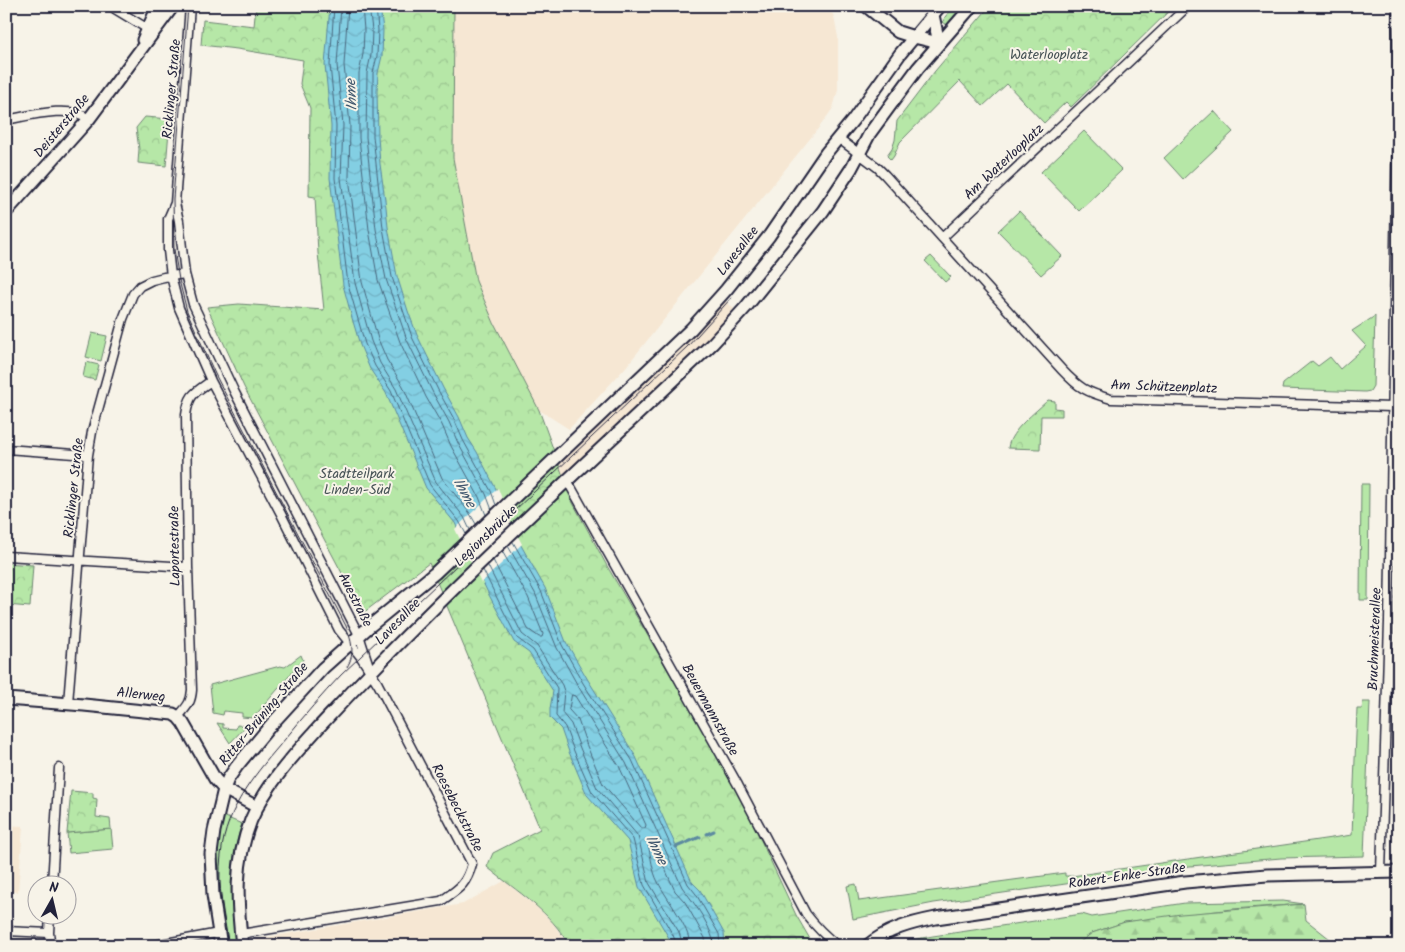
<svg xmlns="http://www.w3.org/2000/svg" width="1405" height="952" viewBox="0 0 1405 952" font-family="Kalam,sans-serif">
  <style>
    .built { fill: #f6e7d3 }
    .green { fill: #b6e7a7; stroke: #6c8471 }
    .forest { fill: url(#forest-firs); stroke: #6c8471 }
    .park { fill: url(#park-crowns); stroke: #6c8471 }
    .water { fill: url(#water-waves); stroke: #5c8aa0 }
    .pier { fill: #f7f3e8 }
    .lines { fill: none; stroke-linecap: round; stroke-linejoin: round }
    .shore { stroke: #49677e; stroke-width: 1 }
    .stream { stroke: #5c8aa0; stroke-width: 3 }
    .street-casing { stroke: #22223b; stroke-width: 11 }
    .secondary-casing { stroke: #22223b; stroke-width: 15 }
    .street { stroke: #f7f3e8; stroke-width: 8 }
    .secondary { stroke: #f7f3e8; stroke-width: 11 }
    .tram { stroke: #22223b; stroke-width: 1 }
    .labels { text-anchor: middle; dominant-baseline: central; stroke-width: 4; stroke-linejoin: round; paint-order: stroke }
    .park-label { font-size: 14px; fill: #475356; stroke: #f7f3e8 }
    .street-label { font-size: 14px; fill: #22223b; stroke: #f7f3e8 }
    .water-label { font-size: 15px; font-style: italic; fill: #3f566d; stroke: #f7f3e8 }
  </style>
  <defs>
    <pattern id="forest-firs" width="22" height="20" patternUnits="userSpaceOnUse" patternTransform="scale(1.25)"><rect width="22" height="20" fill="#b6e7a7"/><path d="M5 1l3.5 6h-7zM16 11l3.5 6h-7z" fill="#9cc691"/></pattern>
    <pattern id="park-crowns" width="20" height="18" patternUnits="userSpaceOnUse" patternTransform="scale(1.25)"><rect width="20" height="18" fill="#b6e7a7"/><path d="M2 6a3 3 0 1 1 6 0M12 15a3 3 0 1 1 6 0" fill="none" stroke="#9cc691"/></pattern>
    <pattern id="water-waves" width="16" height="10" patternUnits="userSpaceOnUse" patternTransform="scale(1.25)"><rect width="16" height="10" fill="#83cfe3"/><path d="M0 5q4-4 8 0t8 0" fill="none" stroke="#71b1c4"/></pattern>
  </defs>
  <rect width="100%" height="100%" fill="#f7f3e8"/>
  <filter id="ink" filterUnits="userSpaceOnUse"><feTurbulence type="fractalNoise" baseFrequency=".02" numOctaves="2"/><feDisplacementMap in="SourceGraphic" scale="10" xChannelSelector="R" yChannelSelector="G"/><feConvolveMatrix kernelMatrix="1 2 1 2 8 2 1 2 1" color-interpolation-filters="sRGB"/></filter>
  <g filter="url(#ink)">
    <path class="built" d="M454,6H829L834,17L838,37V90L833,108L821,125L625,368L569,429L539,410L494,323L476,281L453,158Z
      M724,299L734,309L712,335L688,359L543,496L545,478L686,343L705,324Z
      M6,825L23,826L18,892L6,891Z
      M504,881L538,908L552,922L569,946H257L256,939L463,904Z"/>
    <path class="green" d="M954,6H965L950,24L947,25L943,22L945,17Z
      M1214,111L1233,132L1183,179L1164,158Z
      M1084,131L1122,170L1079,211L1041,172Z
      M1019,211L1062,256L1041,275L998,231Z
      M931,256L951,277L945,282L925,261Z
      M1375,316L1373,386L1370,391L1365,392L1282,389L1283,384L1312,361L1318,366L1330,357L1340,369L1366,346L1352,331Z
      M92,333L107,336L101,361L86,357Z
      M1361,484H1369L1368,600H1360Z
      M301,655L303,660L253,718L242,717V713L224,711L223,715L213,713L210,685L280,666L285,667Z
      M1363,702H1370L1364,856L1281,858L1190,866L934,903L853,919L847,886L856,884L859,901L1065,873V876H1072L1352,835L1357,709H1362Z
      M217,723L223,724V728L236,729L237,725L246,726L230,743Z
      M223,816L242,824C227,868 230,901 237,946H226L221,915L216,866L217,850Z
      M111,829L113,849L69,853L67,833Z
      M1283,901L1304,904L1233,909L1125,922L1092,933L1075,946H899L911,940L933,936L1082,914L1092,917L1185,903Z"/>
    <path class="forest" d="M1304,904L1306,920L1330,939L1328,946H1075L1092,933L1125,922L1181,914Z"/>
    <path class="park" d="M256,6H454L453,158L476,281L494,323L539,410L572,501L607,566L734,783L796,915L814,946H569C552,912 516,891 487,867L493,853L540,829L429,563L363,613L244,387L207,307L239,304L324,310L318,253L315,197L309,196L310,108L300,84L303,60L237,49L201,45L203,20L254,26Z
      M990,6H1174L1071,107L1066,102L1044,123L1007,84L983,106L960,81L900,142L894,156L891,160L887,156L892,149L895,140L897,121L935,71Z
      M145,117L170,119L166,166L138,163L139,149L136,128Z
      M86,362L99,365L95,380L83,377Z
      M1048,400L1055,401V408L1062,409V416H1041L1040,449L1008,448C1010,430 1036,412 1048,400Z
      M6,563L33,565L30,607L6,605Z
      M71,791L93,793V798L97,799L96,817L110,819L111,829L67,833Z"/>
    <path class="water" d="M330,6H380L383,30L382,56L378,73L377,91L378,136L380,164L386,207L388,227L397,276L408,311L417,335L443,388L459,417L468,438L477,452L496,489L509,524L545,588L566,642L588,680L636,757L692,882L700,890L724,933L725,946H672L669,938L639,887L628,841L587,795L569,752L561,729L550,718V709L553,691L529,653L514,642L489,595L455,523L426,488L386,393L370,369L360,345L352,318L343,285L330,178L331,126L325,65Z"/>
    <path class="pier" d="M498,488L511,523L522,544L481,583L455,529Z"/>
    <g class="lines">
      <path class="shore" d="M334,6L330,65L336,126L335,178L348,284L365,344L375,366L391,391L430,485L459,521L466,534
        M341,6L337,65L343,125L341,178L355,283L371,341L380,363L396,389L436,482L464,517L470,530
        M348,6L344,65L350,125L349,177L362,282L378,339L387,360L403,386L442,478L469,512L476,524
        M362,6L364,30L363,54L359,73V138L369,230L378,280L400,342L426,397L442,425L451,446L479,497L486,515
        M369,6L372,30L371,55L367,73L366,137L376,229L386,279L407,340L433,393L449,422L458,443L486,494L492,510
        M376,6L378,30L377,56L373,73V136L383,228L392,277L412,337L438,390L454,419L463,440L491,491L496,505
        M513,542L541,591L562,645L583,683L632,760L688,884L696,894L719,934L720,946
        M508,546L535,593L557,648L578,686L626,763L682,887C694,903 712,926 714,946
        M493,560L528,629L539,637H542L543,634L528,597L502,551
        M488,566L522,634L537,646L562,685L564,691L562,713L571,724L580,748L597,788L638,836L649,883L679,932L683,946
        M483,570L517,638L533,650L557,688L556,716L565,727L574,751L592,792L633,839L644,885L673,935L677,946
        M572,695L575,696L619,766L646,825L645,828H641L603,784L587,746L578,720L569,710Z
        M690,946C690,927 667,900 658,882C652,871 651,856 648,844L650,841L653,842L675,891L685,902L705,938L706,946"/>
      <path class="stream" d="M707,834L714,831
        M676,847L700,837"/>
      <g class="street-casing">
        <path id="street" d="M114,6L115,9L148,29
          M190,6L175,203L179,221L185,274L193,304L234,391L359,635L368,663
          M6,120C28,116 71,104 89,119
          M838,138L877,167L885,175L1062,370C1079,388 1086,392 1111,399L1392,407
          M175,203L168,219V250L171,276L179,308L211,381L281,514L339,630L361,657L378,684L472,864C466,886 458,889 441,901L241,934
          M942,238L1188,6
          M6,449L88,455
          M567,480L738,785L806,914C816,927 825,936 838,946
          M6,556L188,567
          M68,703L88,455L92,432L123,319L133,294L140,286L152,280L164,277L185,274
          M178,717C186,707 191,704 192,690L188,567L186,415C189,394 194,393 211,381
          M1381,872L1389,622L1398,60L1397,6
          M52,884L59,768
          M50,914L49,933L51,946
          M6,931L49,933
          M150,946L219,933"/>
      </g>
      <g class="secondary-casing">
        <path id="secondary" d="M866,6L898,32L914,37L939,43
          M929,6L933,15L939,43
          M143,40L158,6
          M6,212L89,119L173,6
          M6,699L84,705L173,714L178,717L183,723L215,779L224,789L257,807
          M221,946L213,895L211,854L214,831L224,789L228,779L237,766L270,726L323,668L370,626L435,573L691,329L726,290L769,236L826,153L853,120L900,54L940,6
          M242,946C237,902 234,863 251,820C266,785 294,755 319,727C337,708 355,688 374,669C483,556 600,451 713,343L746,307L823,211L851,169L870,133L892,103L918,68L972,6
          M867,946C887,929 911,923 936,918L1185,882L1267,875L1399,872"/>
      </g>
      <use href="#street" class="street"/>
      <use href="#secondary" class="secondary"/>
      <path class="tram" d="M188,6L173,199L174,249L179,280L187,311L215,374L346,626C351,640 356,653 347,667
        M229,946C224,916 217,886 221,855C226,807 256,773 286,738C304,716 322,695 341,675L688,346L733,296"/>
    </g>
  </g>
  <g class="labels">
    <g class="park-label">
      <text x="1049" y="55">Waterlooplatz</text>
      <text x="357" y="474">Stadtteilpark<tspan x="357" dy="16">Linden-Süd</tspan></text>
    </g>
    <g class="street-label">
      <text transform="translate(172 89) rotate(-85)">Ricklinger Straße</text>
      <text transform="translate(62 126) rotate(-50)">Deisterstraße</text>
      <text transform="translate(1004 162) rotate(-43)">Am Waterlooplatz</text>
      <text transform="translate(738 251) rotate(-52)">Lavesallee</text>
      <text transform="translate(1164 387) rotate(2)">Am Schützenplatz</text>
      <text transform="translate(74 488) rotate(-84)">Ricklinger Straße</text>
      <text transform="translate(486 536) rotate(-44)">Legionsbrücke</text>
      <text transform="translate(175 546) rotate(-91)">Laportestraße</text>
      <text transform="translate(355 600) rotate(63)">Auestraße</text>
      <text transform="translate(398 622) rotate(-46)">Lavesallee</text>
      <text transform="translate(1375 639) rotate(-88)">Bruchmeisterallee</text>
      <text transform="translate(141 695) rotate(6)">Allerweg</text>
      <text transform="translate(710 710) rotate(61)">Beuermannstraße</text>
      <text transform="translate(264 714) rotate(-50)">Ritter-Brüning-Straße</text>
      <text transform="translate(457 808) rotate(63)">Roesebeckstraße</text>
      <text transform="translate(1127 876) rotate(-8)">Robert-Enke-Straße</text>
    </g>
    <g class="water-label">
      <text transform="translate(352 95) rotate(-93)">Ihme</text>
      <text transform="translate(464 493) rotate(61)">Ihme</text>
      <text transform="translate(656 850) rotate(64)">Ihme</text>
    </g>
  </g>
  <rect width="1405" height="952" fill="none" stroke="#f7f3e8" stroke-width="25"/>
  <rect x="12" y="12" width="1380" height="927" fill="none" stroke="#22223b" stroke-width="2" filter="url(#ink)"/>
  <g transform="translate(52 900) rotate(8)"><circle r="24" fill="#f7f3e8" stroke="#a29fa3"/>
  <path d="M0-4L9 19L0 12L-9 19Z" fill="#22223b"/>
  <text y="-8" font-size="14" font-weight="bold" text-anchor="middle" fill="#22223b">N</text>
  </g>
</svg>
